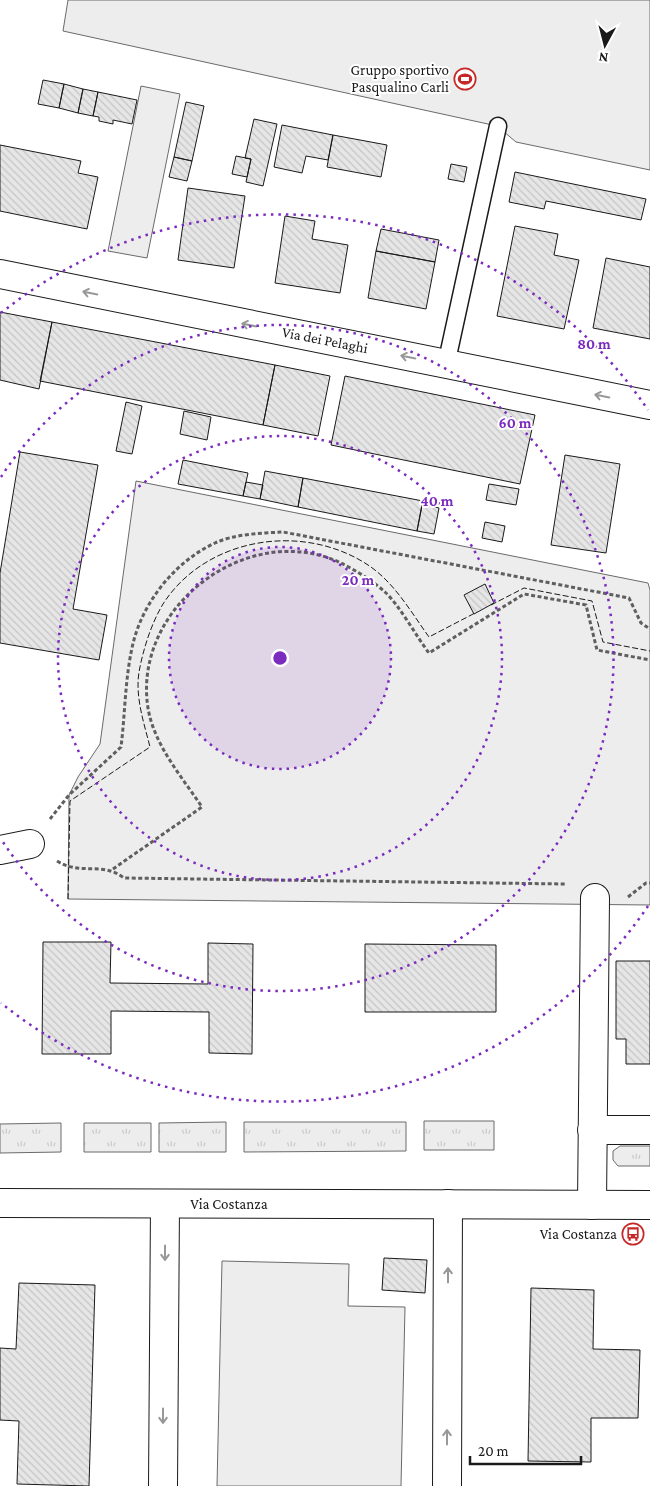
<svg xmlns="http://www.w3.org/2000/svg" width="650" height="1486" viewBox="0 0 650 1486" font-family="'Crimson Pro',serif">
  <style>
    .grass { fill: url(#grass-tufts); stroke: #6a6a6a }
    .green { fill: #ededed; stroke: #6a6a6a }
    .building { fill: url(#building-back-hatch); stroke: #1a1a1a }
    .lines { fill: none; stroke-linecap: round; stroke-linejoin: round }
    .lane-casing { stroke: #1a1a1a; stroke-width: 19 }
    .street-casing { stroke: #1a1a1a; stroke-width: 30 }
    .secondary-casing { stroke: #1a1a1a; stroke-width: 30 }
    .path { stroke: #5f5f5f; stroke-width: 3; stroke-dasharray: 4 2.5; stroke-linecap: butt }
    .lane { stroke: #fff; stroke-width: 16 }
    .street { stroke: #fff; stroke-width: 28 }
    .secondary { stroke: #fff; stroke-width: 28 }
    .fence { stroke: #1a1a1a; stroke-width: 1; stroke-dasharray: 6 2.5; stroke-linecap: butt }
    .oneway { stroke: #989898 }
    .ring { fill: none; stroke: #7b2cbf; stroke-width: 2.5; stroke-dasharray: 2.5 5 }
    .labels { text-anchor: middle; dominant-baseline: central; stroke-width: 4; stroke-linejoin: round; paint-order: stroke }
    .poi-label { font-size: 15px; fill: #1a1a1a; stroke: #fff; text-anchor: end }
    .street-label { font-size: 15px; fill: #1a1a1a; stroke: #fff }
    .centre { fill: #7b2cbf; stroke: #fff; stroke-width: 2.5 }
    .ring-label { font-size: 15px; text-anchor: middle; font-weight: bold; fill: #7b2cbf; stroke: #fff; stroke-width: 4; stroke-linejoin: round; paint-order: stroke }
  </style>
  <defs>
    <pattern id="grass-tufts" width="24" height="20" patternUnits="userSpaceOnUse" patternTransform="scale(1.25)"><rect width="24" height="20" fill="#ededed"/><path d="M3 7l-1-3M5 7V3M7 7l1-3M15 17l-1-3M17 17v-4M19 17l1-3" fill="none" stroke="#cbcbcb"/></pattern>
    <pattern id="building-back-hatch" width="6" height="6" patternUnits="userSpaceOnUse" patternTransform="scale(1.25)"><rect width="6" height="6" fill="#e6e6e6"/><path d="M-1 5l2 2M0 0l6 6M5-1l2 2" fill="none" stroke="#c5c5c5"/></pattern>
  </defs>
  <rect width="100%" height="100%" fill="#fff"/>
  <path class="grass" d="M424,1121H494V1150H424Z
    M226,1122V1152H159V1123Z
    M244,1122H406V1151L244,1152Z
    M61,1123V1152L0,1153V1124Z
    M84,1123H151V1152H84Z
    M620,1146H650V1166H618L613,1160V1151Z"/>
  <path class="green" d="M68,0H650V170L516,142L497,126L63,31Z
    M141,86L180,94L147,258L108,251Z
    M136,481L648,583L650,590V905L68,899L69,795L78,777L100,744Z
    M222,1261L349,1264L348,1306L405,1307L401,1486H217Z"/>
  <path class="building" d="M43,80L64,84L59,108L38,104Z
    M64,84L83,89L78,113L59,108Z
    M83,89L98,92L93,116L78,113Z
    M98,92L137,100L132,124L113,120V124L99,121V117L93,116Z
    M186,102L204,106L192,161L174,157Z
    M254,119L277,124L263,186L246,182L251,159L245,158Z
    M282,125L333,135L328,160L306,156L302,173L274,167Z
    M333,135L387,145L381,177L327,167Z
    M0,145L81,161L78,173L98,177L87,229L0,211Z
    M236,156L251,159L247,177L232,174Z
    M174,157L192,161L187,181L169,177Z
    M451,164L467,167L464,182L448,179Z
    M515,172L646,199L641,220L546,201L544,209L509,202Z
    M188,188L245,196L234,268L178,260Z
    M285,216L315,221L312,239L348,245L340,293L275,283Z
    M515,226L558,234L554,255L579,260L564,329L497,316Z
    M381,229L439,240L435,262L376,251Z
    M376,251L435,262L426,309L368,298Z
    M606,258L650,267V339L593,328Z
    M0,312L52,322L39,389L0,380Z
    M52,322L275,365L263,425L40,381Z
    M275,365L330,376L318,436L263,425Z
    M345,376L535,415L520,484L331,445Z
    M126,402L142,406L132,454L116,451Z
    M184,411L211,417L207,440L180,434Z
    M20,452L98,465L73,609L107,615L99,660L0,643V573Z
    M565,455L620,464L606,553L551,545Z
    M183,460L248,473L243,496L178,484Z
    M265,471L303,478L298,507L260,499Z
    M303,478L423,501L417,531L298,507Z
    M246,482L263,485L260,499L243,496Z
    M489,484L519,489L516,505L486,500Z
    M422,504L439,508L434,534L417,531Z
    M485,522L505,526L502,542L482,538Z
    M485,584L494,603L474,614L464,595Z
    M43,942H111L110,983L208,984V943L253,944L252,1054L209,1053V1012L111,1011V1054H42Z
    M365,944L496,945V1012H365Z
    M616,961H650V1064H626V1039H616Z
    M384,1258L427,1260L425,1293L382,1290Z
    M19,1283L95,1285L89,1486L17,1484L19,1421L0,1420V1348L16,1349Z
    M531,1288L594,1290L593,1349L640,1350L638,1418H591V1462L528,1461Z"/>
  <g class="lines">
    <g class="lane-casing">
      <path id="lane" d="M446,365L498,126"/>
    </g>
    <g class="street-casing">
      <path id="street" d="M0,274L650,405
        M0,850L30,844
        M592,1130H650
        M592,1205L595,898
        M163,1486L165,1204
        M447,1486L448,1204"/>
    </g>
    <g class="secondary-casing">
      <path id="secondary" d="M0,1203L650,1205"/>
    </g>
    <path class="path" d="M50,819L69,795L121,747C125,715 125,680 132,648C141,604 174,562 215,543C234,534 262,533 283,532L629,598L641,623L650,629
      M57,861C81,876 102,861 124,878L566,884
      M113,869L202,807C182,777 154,745 148,708C132,607 248,519 341,563C355,570 373,581 385,592C400,606 416,636 429,653L524,594L586,605L597,650L650,660
      M628,897L646,883H650"/>
    <use href="#lane" class="lane"/>
    <use href="#street" class="street"/>
    <use href="#secondary" class="secondary"/>
    <path class="fence" d="M491,605L524,588L592,601L603,642L650,651
      M68,899L70,801L150,747C144,723 135,697 139,672C143,650 151,624 163,604C206,537 303,522 368,565C394,582 411,612 429,637L475,613"/>
  </g>
  <defs><path id="oneway-shaft" d="M-6 0H5M1.5-3L5.5 0L1.5 3" fill="none" stroke-width="1.6" stroke-linecap="round" stroke-linejoin="round" transform="scale(1.25)"/></defs>
  <g class="oneway">
    <use href="#oneway-shaft" transform="translate(90 293) rotate(-169)"/>
    <use href="#oneway-shaft" transform="translate(249 325) rotate(-169)"/>
    <use href="#oneway-shaft" transform="translate(408 357) rotate(-169)"/>
    <use href="#oneway-shaft" transform="translate(602 396) rotate(-169)"/>
    <use href="#oneway-shaft" transform="translate(165 1253) rotate(90)"/>
    <use href="#oneway-shaft" transform="translate(448 1275) rotate(-90)"/>
    <use href="#oneway-shaft" transform="translate(163 1416) rotate(90)"/>
    <use href="#oneway-shaft" transform="translate(447 1437) rotate(-90)"/>
  </g>
  <circle cx="280" cy="658" r="111" fill="#7b2cbf" fill-opacity=".12"/>
  <g class="ring">
    <circle cx="280" cy="658" r="111"/>
    <circle cx="280" cy="658" r="222"/>
    <path d="M1 477A333 333 0 1 1 1 839"/>
    <path d="M648 906A444 444 0 0 1 1 1003M1 313A444 444 0 0 1 648 410"/>
  </g>
  <defs>
    <g id="stadium-ring" transform="scale(1.125)"><circle r="9.5" fill="#fff" stroke="#c62828" stroke-width="1.5"/><path d="M0-5a6.5 5 0 1 0 0 10a6.5 5 0 1 0 0-10ZM-3.5-1.8h7v3.6h-7Z" fill="#c62828"/></g>
    <g id="bus-ring" transform="scale(1.125)"><circle r="9.5" fill="#fff" stroke="#c62828" stroke-width="1.5"/><path d="M-5-6H5V4H4V6H2V4H-2V6H-4V4H-5ZM-3.5-4V0h7V-4ZM-3.5 1.2v1.5H-2V1.2ZM2 1.2v1.5H3.5V1.2Z" fill="#c62828"/></g>
  </defs>
  <g fill-rule="evenodd">
    <use href="#stadium-ring" x="465" y="79"/>
    <use href="#bus-ring" x="633" y="1234"/>
  </g>
  <g class="labels">
    <g class="poi-label">
      <text x="449" y="70">Gruppo sportivo<tspan x="449" dy="17">Pasqualino Carli</tspan></text>
      <text x="617" y="1234">Via Costanza</text>
    </g>
    <g class="street-label">
      <text transform="translate(325 340) rotate(11)">Via dei Pelaghi</text>
      <text x="229" y="1204">Via Costanza</text>
    </g>
  </g>
  <circle cx="280" cy="658" r="8" class="centre"/>
  <g class="ring-label">
    <text x="594" y="349">80 m</text>
    <text x="515" y="428">60 m</text>
    <text x="437" y="506">40 m</text>
    <text x="358" y="585">20 m</text>
  </g>
  <g transform="translate(605 45) rotate(187)" stroke="#ffffff" stroke-width="4" paint-order="stroke">
  <path d="M0-4L9 19L0 12L-9 19Z" fill="#1a1a1a"/>
  <text y="-8" font-size="14" font-weight="bold" text-anchor="middle" fill="#1a1a1a">N</text>
  </g>
  <path d="M470 1456v8h111v-8" fill="none" stroke="#1a1a1a" stroke-width="2.5"/>
  <text x="478" y="1456" font-size="15" fill="#1a1a1a" stroke="#ffffff" stroke-width="4" paint-order="stroke">20 m</text>
</svg>
